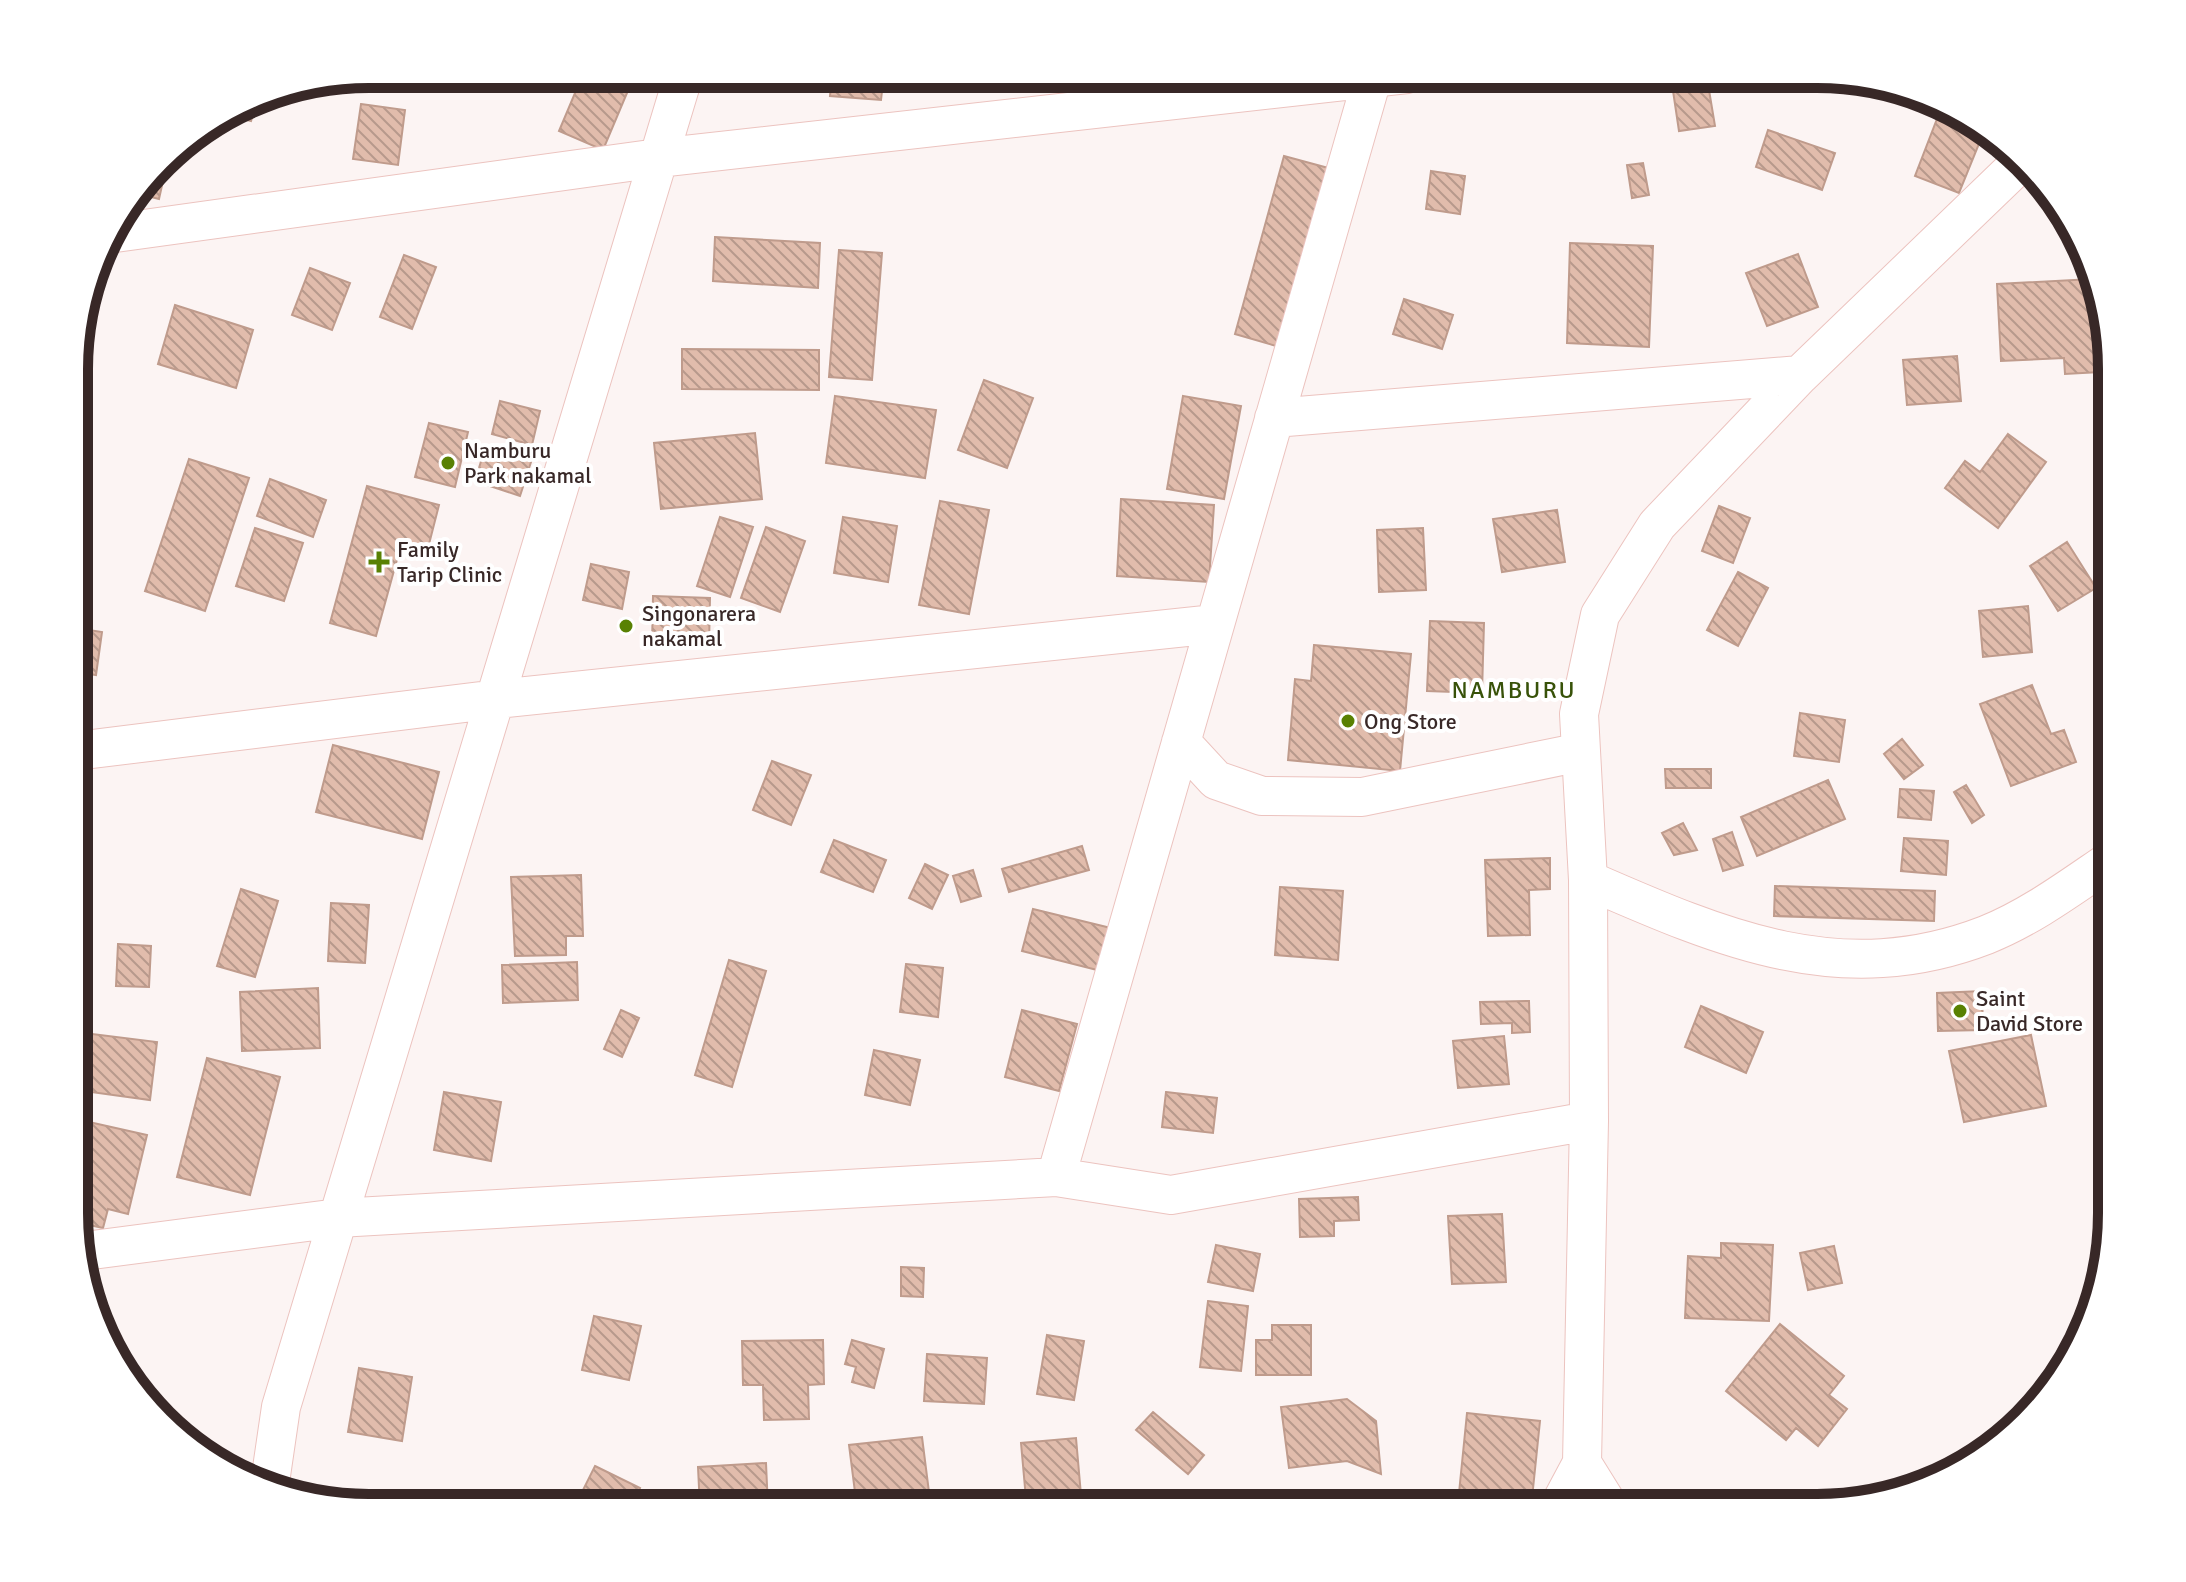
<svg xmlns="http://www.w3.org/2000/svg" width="2186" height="1582" viewBox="0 0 2186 1582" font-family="Signika,sans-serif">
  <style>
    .building { fill: url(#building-back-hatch); stroke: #bf9b8c; stroke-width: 2 }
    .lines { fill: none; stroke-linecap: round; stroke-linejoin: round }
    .minor-casing { stroke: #ecc3bf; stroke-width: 40 }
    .minor { stroke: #fff; stroke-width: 38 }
    .poi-dot { fill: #598103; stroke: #fff; stroke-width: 3 }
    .labels { text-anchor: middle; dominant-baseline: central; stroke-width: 8; stroke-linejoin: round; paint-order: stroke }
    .poi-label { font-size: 22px; fill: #382827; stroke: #fff; text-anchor: start }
    .neighbourhood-label { font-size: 24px; letter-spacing: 2px; fill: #385209; stroke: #fff }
    .rim { fill: none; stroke: #382827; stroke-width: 10 }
  </style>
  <defs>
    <pattern id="building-back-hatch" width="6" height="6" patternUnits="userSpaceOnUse" patternTransform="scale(2)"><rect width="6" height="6" fill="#e1bcac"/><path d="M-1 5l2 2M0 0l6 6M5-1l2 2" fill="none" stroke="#b7998c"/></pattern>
  </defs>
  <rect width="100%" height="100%" fill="#fcf4f3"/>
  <path class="building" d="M583,74H635L603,150L559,131Z
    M725,74H763L759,89L724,79Z
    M832,74H884L881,100L830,96Z
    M974,74H1011V80L974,77Z
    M1071,74H1086L1081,86L1069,82Z
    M1707,78L1715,126L1679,131L1672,84Z
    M259,96L251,121L227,115L257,96Z
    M361,104L405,110L398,165L353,159Z
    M1942,106L1985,129L1959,193L1915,176Z
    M1768,130L1835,153L1822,190L1756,167Z
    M169,154L159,199L139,194Z
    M1284,156L1332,169L1283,348L1235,334Z
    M1643,163L1649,195L1632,198L1627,165Z
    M1431,171L1465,176L1460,214L1426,209Z
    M715,237L820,243L818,288L713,281Z
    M1570,243L1653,246L1649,347L1567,343Z
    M839,250L882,253L872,380L829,377Z
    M1798,254L1818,307L1767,326L1746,273Z
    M404,255L436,267L412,329L380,317Z
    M310,268L350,283L332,330L292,315Z
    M2092,279L2100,372L2065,374L2064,358L2001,361L1997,284Z
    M1404,299L1453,315L1442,349L1393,334Z
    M175,305L253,330L236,388L158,364Z
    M682,349L819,350V390L682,389Z
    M1957,356L1961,401L1907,405L1903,360Z
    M984,380L1033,398L1007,468L958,450Z
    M835,396L936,410L925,478L826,463Z
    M1183,396L1241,406L1224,499L1167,489Z
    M500,401L540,411L532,445L492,434Z
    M429,423L468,432L455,487L415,477Z
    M755,433L762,499L661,509L654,443Z
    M2008,434L2046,462L1998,528L1945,488L1965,461L1980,472Z
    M486,445L532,459L520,496L475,481Z
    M189,459L249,478L205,611L145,591Z
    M270,479L326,500L313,537L257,516Z
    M367,486L439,505L427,552L401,545L376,636L330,623Z
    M1121,499L1214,505L1209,582L1117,576Z
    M940,501L989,510L969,614L919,605Z
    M1719,506L1750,518L1733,563L1702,551Z
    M1557,510L1565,562L1502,572L1493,519Z
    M720,517L753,527L730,597L697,586Z
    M843,517L897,526L888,582L834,573Z
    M766,527L805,541L780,612L741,598Z
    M255,528L303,543L284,601L236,586Z
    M1423,528L1426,590L1379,592L1377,530Z
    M2067,542L2096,588L2058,611L2030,566Z
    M591,564L629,572L622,609L583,600Z
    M1738,572L1768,588L1738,646L1707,630Z
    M653,596L710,598L709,647L652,645Z
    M2028,606L2032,652L1983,657L1979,611Z
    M1430,621L1484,623L1482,693L1427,691Z
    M76,628L102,632L96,675L76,672Z
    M1314,645L1411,654L1400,771L1288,760L1295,679L1311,681Z
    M2032,685L2051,734L2064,730L2076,762L2011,786L1980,704Z
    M1800,713L1845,720L1839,762L1794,756Z
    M1902,739L1923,765L1904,779L1884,754Z
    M333,745L439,772L422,839L316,812Z
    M772,761L811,775L791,825L753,810Z
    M1665,769H1711V788H1666Z
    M1828,780L1845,819L1757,856L1741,817Z
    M1966,785L1984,815L1972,823L1954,792Z
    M1900,789L1934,791L1931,820L1898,817Z
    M1683,823L1697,850L1674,855L1662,833Z
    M1732,832L1743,865L1723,871L1713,839Z
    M1904,838L1948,841L1946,875L1901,871Z
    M834,840L886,860L873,892L821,872Z
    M1082,846L1089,870L1009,892L1002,869Z
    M1550,858V889L1529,890L1530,935L1488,936L1485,860Z
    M925,864L948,875L932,909L909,898Z
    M973,870L981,896L961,902L953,876Z
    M581,875L583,936H566V955L515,956L511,877Z
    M1775,886L1935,891L1934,921L1774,916Z
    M1280,887L1343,891L1338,960L1275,955Z
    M241,889L278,901L255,977L217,966Z
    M331,903L369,905L365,963L328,961Z
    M1033,909L1115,929L1105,972L1022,951Z
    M118,944L151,946L149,987L116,986Z
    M729,960L766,971L732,1087L695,1075Z
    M577,962L578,1000L503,1003L502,965Z
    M906,964L943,968L938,1017L900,1012Z
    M318,988L320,1048L242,1051L240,992Z
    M1982,991L1983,1030L1938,1031L1937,993Z
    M1529,1001L1530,1032L1512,1033V1023L1481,1024L1480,1002Z
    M1701,1006L1763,1032L1746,1073L1685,1047Z
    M621,1010L639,1018L622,1057L604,1049Z
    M1022,1010L1077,1024L1059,1091L1005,1077Z
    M76,1032L157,1042L150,1100L76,1090Z
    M2031,1035L2046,1106L1964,1122L1949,1051Z
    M1504,1036L1509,1084L1458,1088L1453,1041Z
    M874,1050L920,1060L910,1105L865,1095Z
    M207,1058L280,1077L250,1195L177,1177Z
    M444,1092L501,1102L491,1161L434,1150Z
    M1166,1092L1217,1098L1213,1133L1162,1127Z
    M89,1122L147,1135L128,1214L108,1209L103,1228L76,1222V1150L82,1151Z
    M1358,1197L1359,1220L1334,1221V1236L1300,1237L1299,1199Z
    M1502,1214L1506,1282L1452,1284L1448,1216Z
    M1721,1243L1773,1245L1769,1321L1685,1318L1688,1256L1721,1258Z
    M1216,1245L1260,1254L1253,1291L1208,1282Z
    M1834,1246L1842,1283L1808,1290L1800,1253Z
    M901,1267L924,1268L923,1297L901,1296Z
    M1208,1301L1248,1306L1241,1371L1200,1367Z
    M594,1316L641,1326L629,1380L582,1370Z
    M1780,1324L1844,1376L1829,1395L1847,1409L1818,1446L1796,1428L1786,1440L1726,1391Z
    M1272,1325H1311V1375H1256V1340H1272Z
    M1047,1335L1084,1341L1074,1400L1037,1394Z
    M823,1340L824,1384L808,1385L809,1419L764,1420L763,1385H743L742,1341Z
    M852,1340L884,1349L874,1388L852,1382L856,1367L845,1364Z
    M927,1354L987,1358L984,1404L924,1401Z
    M359,1368L412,1377L402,1441L348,1432Z
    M1347,1399L1376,1421L1381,1474L1347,1461L1289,1468L1281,1407Z
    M1153,1412L1204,1455L1188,1474L1136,1430Z
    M1467,1413L1540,1421L1531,1508L1458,1503Z
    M922,1437L931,1508H857L849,1445Z
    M1076,1438L1081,1495L1026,1499L1021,1443Z
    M766,1463L768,1508H700L698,1467Z
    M595,1466L640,1488L631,1508L575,1506Z"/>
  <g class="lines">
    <g class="minor-casing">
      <path id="minor" d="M108,234L658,158L1407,74
        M1274,418L1800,375
        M1181,742L1216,780L1262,796L1362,797L1581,752
        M76,751L497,699L1215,624
        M1588,880C1721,938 1841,991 1986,935C2031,917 2071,887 2111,860
        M1056,1177L1372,79
        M77,1252L338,1218L1056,1177L1171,1195L1589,1121
        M1582,1463L1610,1508
        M269,1489L281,1407L684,74
        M1558,1508L1582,1463L1589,1121L1588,880L1579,714L1600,615L1657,525L1800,375L2020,163"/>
    </g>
    <use href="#minor" class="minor"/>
  </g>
  <g class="poi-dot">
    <circle cx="448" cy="463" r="8"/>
    <path d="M375 550h8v8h8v8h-8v8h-8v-8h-8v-8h8z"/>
    <circle cx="626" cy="626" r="8"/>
    <circle cx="1348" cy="721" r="8"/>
    <circle cx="1960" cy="1011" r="8"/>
  </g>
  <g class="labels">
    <g class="poi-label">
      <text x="464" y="450">Namburu<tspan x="464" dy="25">Park nakamal</tspan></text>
      <text x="397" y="549">Family<tspan x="397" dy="25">Tarip Clinic</tspan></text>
      <text x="642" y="613">Singonarera<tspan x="642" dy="25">nakamal</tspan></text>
      <text x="1364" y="721">Ong Store</text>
      <text x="1976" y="998">Saint<tspan x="1976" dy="25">David Store</tspan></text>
    </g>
    <g class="neighbourhood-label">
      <text x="1514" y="690">NAMBURU</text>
    </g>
  </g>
  <path d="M0 0H2186V1582H0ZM369 88H1817A281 281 0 0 1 2098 369V1213A281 281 0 0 1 1817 1494H369A281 281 0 0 1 88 1213V369A281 281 0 0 1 369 88Z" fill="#fff" fill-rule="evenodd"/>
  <path class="rim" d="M369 88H1817A281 281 0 0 1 2098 369V1213A281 281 0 0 1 1817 1494H369A281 281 0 0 1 88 1213V369A281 281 0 0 1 369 88Z"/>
</svg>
